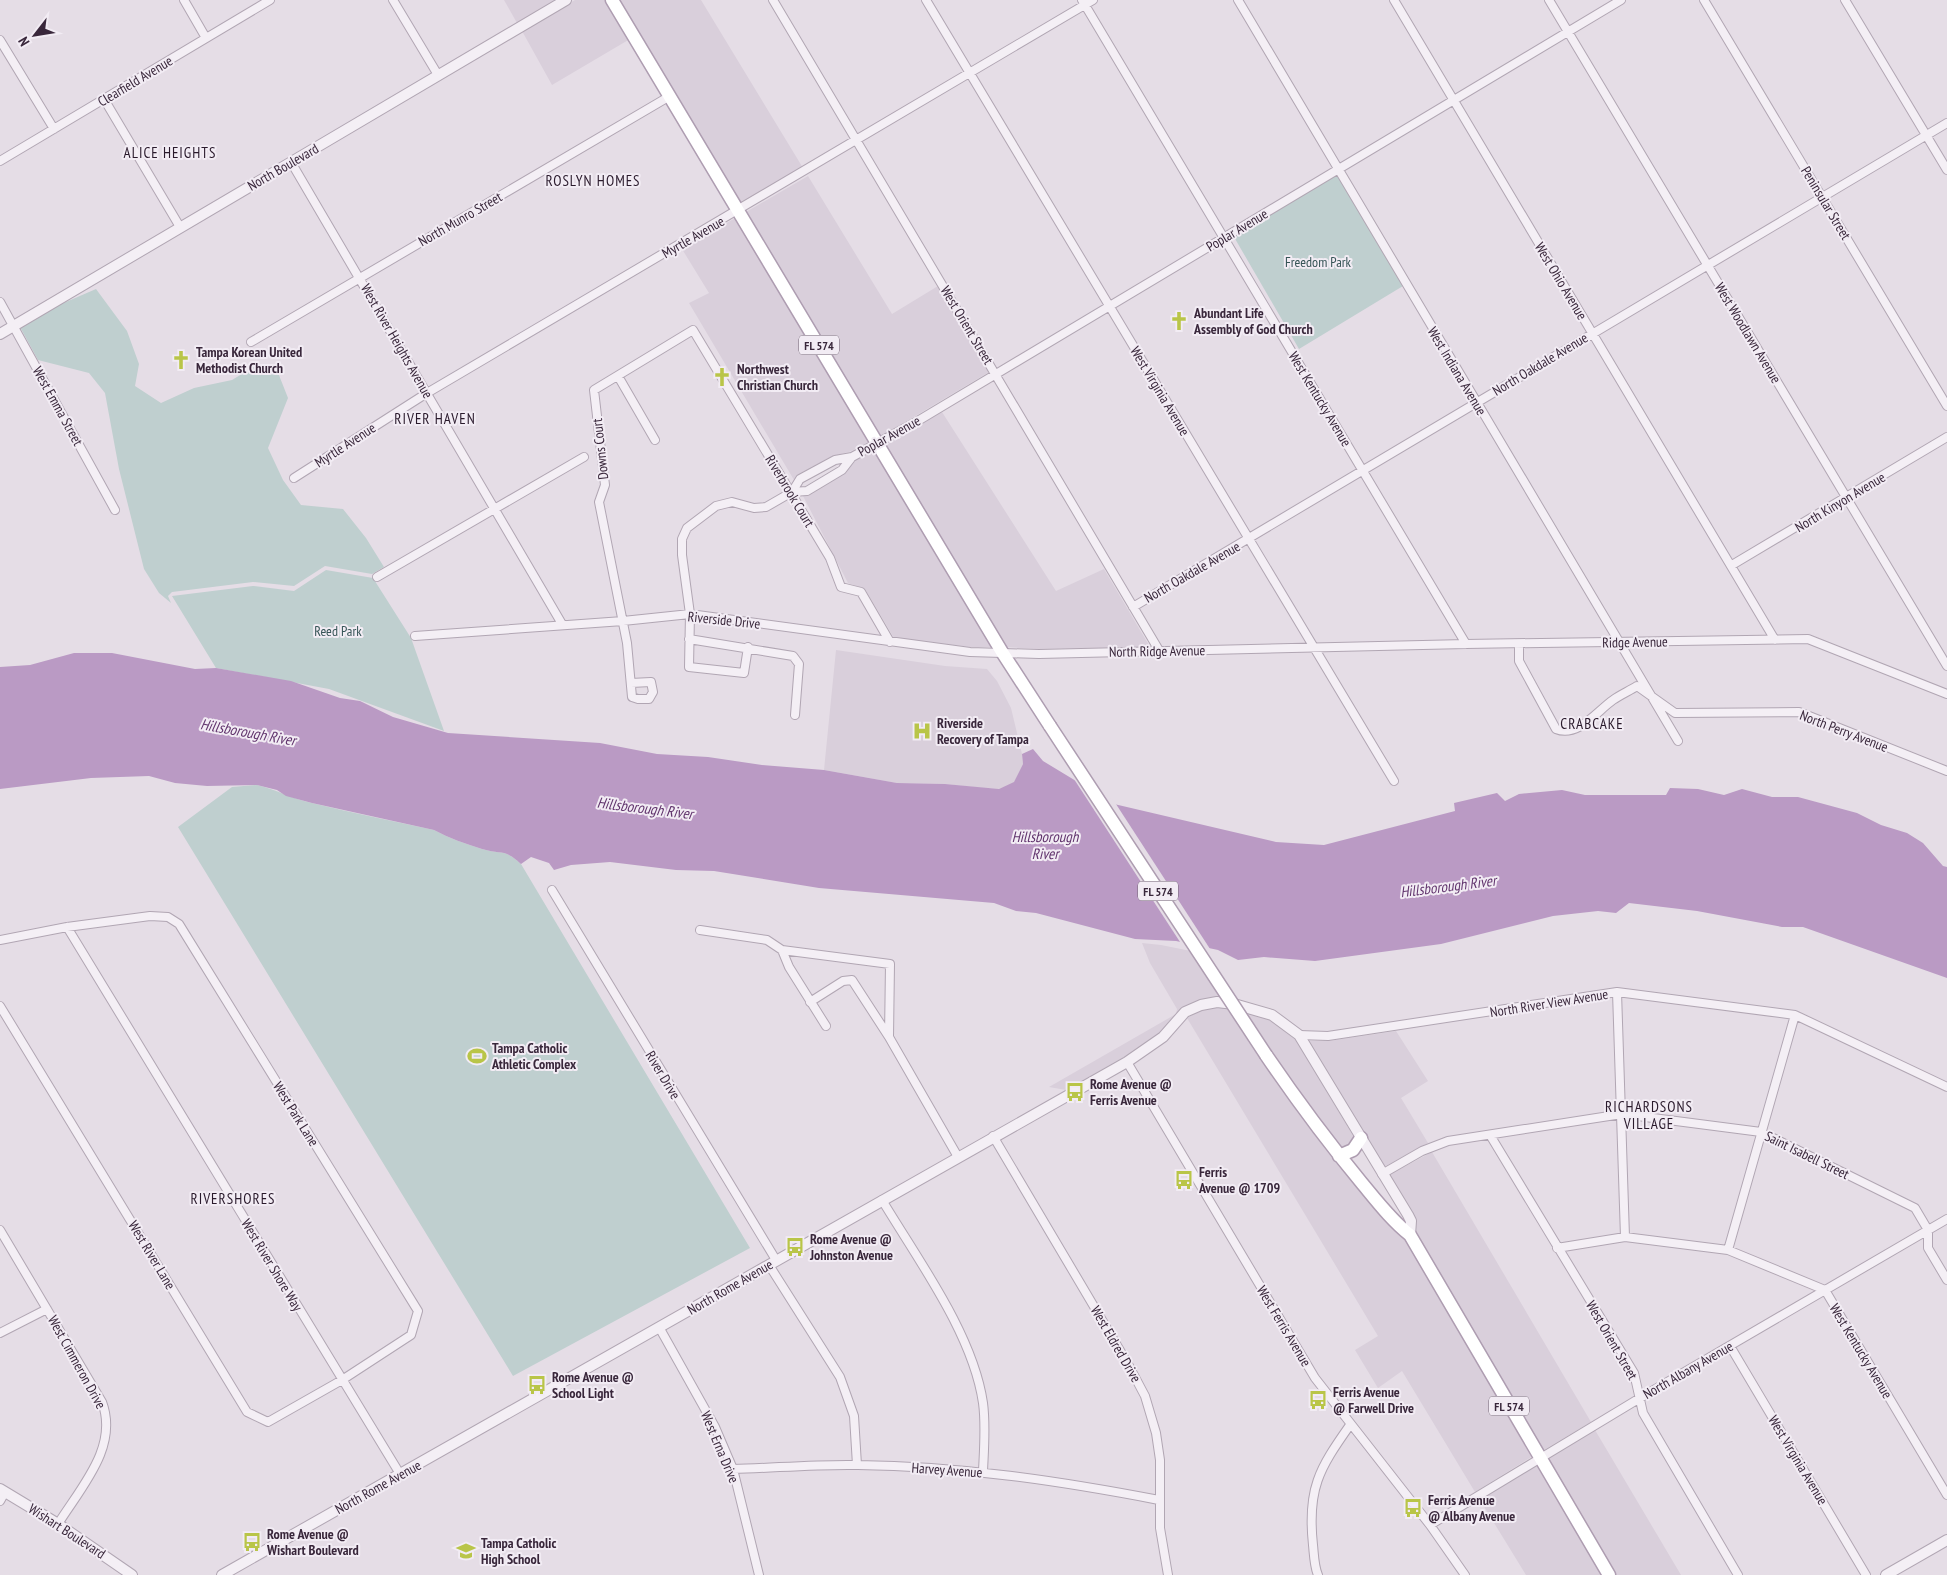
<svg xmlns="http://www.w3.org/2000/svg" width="1947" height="1575" viewBox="0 0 1947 1575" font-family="'PT Sans Narrow',sans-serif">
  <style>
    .built { fill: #d9cfdb }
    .green { fill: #bfcfcf }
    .water { fill: #ba9ac4 }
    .pier { fill: #e5dde6 }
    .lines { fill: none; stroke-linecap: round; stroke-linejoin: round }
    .minor-casing { stroke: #b1a6b3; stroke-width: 10 }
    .tertiary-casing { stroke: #b1a6b3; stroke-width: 12 }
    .primary-casing { stroke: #ae9db1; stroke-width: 15 }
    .minor { stroke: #f4eff5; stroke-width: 8 }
    .tertiary { stroke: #f4eff5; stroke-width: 10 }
    .primary { stroke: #fff; stroke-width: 12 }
    .primary-bridge-casing { stroke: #ae9db1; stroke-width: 15; stroke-linecap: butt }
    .primary-bridge { stroke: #fff; stroke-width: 12 }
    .labels { text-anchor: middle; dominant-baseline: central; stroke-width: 4; stroke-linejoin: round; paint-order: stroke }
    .shield { fill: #f2ecf4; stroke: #706272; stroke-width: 1 }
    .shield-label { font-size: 12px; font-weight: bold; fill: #39273b }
    .street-label { font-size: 14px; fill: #39273b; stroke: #f2ecf4 }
    .park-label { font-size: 14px; fill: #365456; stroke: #f2ecf4 }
    .poi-label { font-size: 14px; font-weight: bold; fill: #39273b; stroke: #f2ecf4; text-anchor: start }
    .neighbourhood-label { font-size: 15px; letter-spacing: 1px; fill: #2a1a2c; stroke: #f2ecf4 }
    .water-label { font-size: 15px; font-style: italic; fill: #61346d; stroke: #f2ecf4 }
  </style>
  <rect width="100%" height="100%" fill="#e5dde6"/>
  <path class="built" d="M504,0H556L517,23Z
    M575,0H606L630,39L552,85L522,31Z
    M619,0H701L803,168L741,204Z
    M808,176L892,314L938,286L989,372L880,437L746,212Z
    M737,217L871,442L849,452L832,456L798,475L794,480L689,303L709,293L682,249Z
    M942,412L1056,591L1104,569L1150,647L1040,649L1005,647L885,445Z
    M876,450L993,647H971L894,638L865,589L848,583L803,496L809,495L844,474L855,461Z
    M836,650L945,666L987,669L997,681L1011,708L1022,754L1023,764L1014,783L999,789L983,788L945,784L897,783L824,770Z
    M1142,943L1161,945L1191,951L1222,998L1216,997L1148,1043L1066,1090L1049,1087L1176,1014L1177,1009L1150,963Z
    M1217,1007L1228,1008L1298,1113L1335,1162L1407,1243L1533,1456L1475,1492L1402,1371L1378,1388L1355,1350L1378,1336L1187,1018L1202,1010Z
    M1243,1012L1269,1020L1296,1040L1355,1139L1353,1142L1342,1150L1307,1107Z
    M1396,1031L1428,1081L1401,1098L1428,1143L1384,1167L1366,1138L1367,1135L1364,1134L1308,1041H1329Z
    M1432,1152L1591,1422L1542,1451L1416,1236L1415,1218L1389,1175Z
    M1595,1430L1681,1575H1616L1547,1459Z
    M1537,1465L1603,1575H1526L1480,1500Z"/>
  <path class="green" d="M1337,174L1403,286L1299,349L1234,237Z
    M96,289L127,331L139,364L135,386L161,403L194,388L232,380L257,365H275L288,398L268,448L283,480L301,505L343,509L366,538L384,567L372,574L325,566L294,586L253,582L172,592L168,596L171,603L159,593L144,569L119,469L105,393L89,373L38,360L20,327L52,308Z
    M326,570L373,578L411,638L444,731L329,689L216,668L172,596L253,586L294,591Z
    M257,785C277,790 293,799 312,803C353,813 394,821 434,830C449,838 466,844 482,849C502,855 504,848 521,864L750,1248L513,1376L178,827L232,787Z"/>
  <path class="water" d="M74,653H112L195,669L216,668L291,681L340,698L360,701L393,717L448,733L600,743L657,754L708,757L762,765L824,770L897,783L945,784L999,789L1014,782L1023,764L1022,754L1033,749L1043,761L1114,804L1276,842L1324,845L1455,811L1454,803L1497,793L1505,801L1519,794L1562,790L1585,795H1666L1670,788L1698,789L1724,795L1742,789L1772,797H1798L1857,813L1881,825L1907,833L1923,843L1943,866L1947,867V978L1803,927H1782L1697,911L1629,903L1616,913L1598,911L1553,916L1441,944L1315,961L1264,957L1238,960L1218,950L1176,941L1135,939L1036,913L1016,911L994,903L819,888L714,871L676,870L610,862L571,865L554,870L549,863L531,857L521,864C504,848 502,855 482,849C466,844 449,838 434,830L312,803L286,796L277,790L257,785L207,786L175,783L149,776L91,778L0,789V667L30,665Z"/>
  <path class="pier" d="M1072,776L1114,801L1212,952L1182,945Z"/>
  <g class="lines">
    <g class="minor-casing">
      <path id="minor" d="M184,0L206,38
        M393,0L438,75
        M773,0L1160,652
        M926,0L1394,781
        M1082,0L1466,644
        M1238,0L1678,741
        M1394,0L1775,640
        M1549,0L1947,666
        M1704,0L1947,406
        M1845,0L1947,170
        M0,40L54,129
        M104,99L180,227
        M0,161L270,0
        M291,162L562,624
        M0,302L115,510
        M251,342L670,96
        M618,376L655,440
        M294,478L427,393L1093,0
        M792,492L800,479L835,460L852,457L916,422L1621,0
        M1732,565L1947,437
        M377,577L584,457
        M1133,607L1947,123
        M415,636L623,621L690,614L970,652L1039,654L1466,644L1808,639L1947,694
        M689,639L793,656L799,664L795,715
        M1519,644V661L1556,729C1578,738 1597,711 1613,700C1620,695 1629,691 1637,686L1675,713L1799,712L1947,771
        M748,647L744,673L689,667L690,614L682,555V539L687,528L716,506L732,502L754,508L766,507L792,492L807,491L842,470L852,457
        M631,683L651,682L653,692L649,699H638L632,697L627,643L599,502L605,485L594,390L693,330L830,558L841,587L861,592L890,642
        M552,890L776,1260
        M67,927L400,1474
        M700,930L767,940L782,950L890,964L889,1037L958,1157
        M0,940L67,927L150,916L168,917L179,924L418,1311L411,1335L342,1380L268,1422L247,1412L0,1006
        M782,950L789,967L826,1026
        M1617,992L1625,1237
        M810,1002L843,981L852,980L889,1037
        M1299,1035L1328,1036L1617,992L1795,1015L1947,1087
        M1127,1062L1315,1378L1430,1525L1465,1575
        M1490,1135L1634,1373L1643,1413L1738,1575
        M993,1136L1128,1364L1145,1396L1156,1433L1160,1460V1528L1168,1575
        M1382,1174L1422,1151L1448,1141L1622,1114L1761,1132L1915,1208L1928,1230V1248L1947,1280
        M882,1200C918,1260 973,1334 983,1403C986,1425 984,1449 983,1471
        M0,1230L102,1402C119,1447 81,1487 58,1524
        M1557,1248L1625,1237L1728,1250L1825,1290L1947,1495
        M1728,1250L1795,1015
        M769,1265L840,1377L854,1416L857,1465
        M659,1327L715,1427L733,1469L759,1575
        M0,1333L47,1309
        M1730,1346L1866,1575
        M733,1469C774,1468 817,1464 858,1465C960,1466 1060,1481 1159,1500
        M0,1501L5,1492
        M1430,1525L1640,1398L1947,1219
        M1318,1575C1314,1566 1314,1554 1313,1545C1307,1489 1319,1469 1350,1425"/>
    </g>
    <g class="tertiary-casing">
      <path id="tertiary" d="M0,334L566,0
        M0,1489L58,1524L132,1575
        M222,1575L1127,1062L1163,1037L1185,1012L1201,1005L1217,1002L1234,1004L1272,1015L1299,1035L1408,1215L1411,1221L1410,1235
        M1886,1575L1947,1540"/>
    </g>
    <g class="primary-casing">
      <path id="primary" d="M612,0L1002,652L1050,726
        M1266,1055C1296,1099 1327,1141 1361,1182C1376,1200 1391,1220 1410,1235L1609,1575
        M1339,1156L1353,1150L1361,1138"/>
    </g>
    <use href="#minor" class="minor"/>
    <use href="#tertiary" class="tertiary"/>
    <use href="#primary" class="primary"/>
    <g class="primary-bridge-casing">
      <path id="primary-bridge" d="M1050,726L1266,1055"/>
    </g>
    <use href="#primary-bridge" class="primary-bridge"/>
  </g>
  <defs>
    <g id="church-bare" transform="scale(1.5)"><path d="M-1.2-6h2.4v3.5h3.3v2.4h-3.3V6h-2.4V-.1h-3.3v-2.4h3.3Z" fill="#b9c548" stroke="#f2ecf4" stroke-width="2.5" paint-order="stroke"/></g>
    <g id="hospital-bare" transform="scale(1.5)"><path d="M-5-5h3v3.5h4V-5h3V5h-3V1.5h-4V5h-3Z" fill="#b9c548" stroke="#f2ecf4" stroke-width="2.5" paint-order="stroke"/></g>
    <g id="stadium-bare" transform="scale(1.5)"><path d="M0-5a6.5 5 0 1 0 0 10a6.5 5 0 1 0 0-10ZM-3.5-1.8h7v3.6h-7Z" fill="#b9c548" stroke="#f2ecf4" stroke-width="2.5" paint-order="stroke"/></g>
    <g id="bus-bare" transform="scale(1.5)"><path d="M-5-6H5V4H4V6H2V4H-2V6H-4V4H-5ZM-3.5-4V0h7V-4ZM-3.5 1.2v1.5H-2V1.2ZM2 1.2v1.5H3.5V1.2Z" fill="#b9c548" stroke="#f2ecf4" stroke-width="2.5" paint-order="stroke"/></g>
    <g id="school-bare" transform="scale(1.5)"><path d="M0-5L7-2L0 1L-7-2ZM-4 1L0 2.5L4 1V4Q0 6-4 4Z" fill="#b9c548" stroke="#f2ecf4" stroke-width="2.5" paint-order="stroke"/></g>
  </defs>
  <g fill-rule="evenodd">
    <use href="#church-bare" x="1179" y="321"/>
    <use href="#church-bare" x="181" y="360"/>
    <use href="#church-bare" x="722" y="377"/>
    <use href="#hospital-bare" x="922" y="731"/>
    <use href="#stadium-bare" x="477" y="1056"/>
    <use href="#bus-bare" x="1075" y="1092"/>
    <use href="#bus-bare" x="1184" y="1180"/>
    <use href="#bus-bare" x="795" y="1247"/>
    <use href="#bus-bare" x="537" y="1385"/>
    <use href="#bus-bare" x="1318" y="1400"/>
    <use href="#bus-bare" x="1413" y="1508"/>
    <use href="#bus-bare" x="252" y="1542"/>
    <use href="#school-bare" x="466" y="1551"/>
  </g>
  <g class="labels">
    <g class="shield">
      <rect x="799" y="335.5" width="40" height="19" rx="4"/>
      <rect x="1138" y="881.5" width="40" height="19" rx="4"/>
      <rect x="1489" y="1396.5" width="40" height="19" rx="4"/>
    </g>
    <g class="shield-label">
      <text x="819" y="345">FL 574</text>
      <text x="1158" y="891">FL 574</text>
      <text x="1509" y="1406">FL 574</text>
    </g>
    <g class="street-label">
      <text transform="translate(135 81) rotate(-31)">Clearfield Avenue</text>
      <text transform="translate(283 167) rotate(-30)">North Boulevard</text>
      <text transform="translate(1826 203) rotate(59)">Peninsular Street</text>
      <text transform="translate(460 219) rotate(-30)">North Munro Street</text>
      <text transform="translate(1237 230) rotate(-31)">Poplar Avenue</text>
      <text transform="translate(693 237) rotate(-30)">Myrtle Avenue</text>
      <text transform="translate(1561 281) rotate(59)">West Ohio Avenue</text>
      <text transform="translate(967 325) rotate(59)">West Orient Street</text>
      <text transform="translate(1748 333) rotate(59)">West Woodlawn Avenue</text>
      <text transform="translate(397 341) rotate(60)">West River Heights Avenue</text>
      <text transform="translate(1540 364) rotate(-31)">North Oakdale Avenue</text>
      <text transform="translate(1457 371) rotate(59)">West Indiana Avenue</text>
      <text transform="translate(1160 391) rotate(59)">West Virginia Avenue</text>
      <text transform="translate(1320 399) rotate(59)">West Kentucky Avenue</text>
      <text transform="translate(58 406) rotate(61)">West Emma Street</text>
      <text transform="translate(889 436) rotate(-29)">Poplar Avenue</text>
      <text transform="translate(345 445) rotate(-33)">Myrtle Avenue</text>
      <text transform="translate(600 449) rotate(-96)">Downs Court</text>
      <text transform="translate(790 491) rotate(59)">Riverbrook Court</text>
      <text transform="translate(1840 502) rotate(-31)">North Kinyon Avenue</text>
      <text transform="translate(1192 572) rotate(-30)">North Oakdale Avenue</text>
      <text transform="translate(724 620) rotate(6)">Riverside Drive</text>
      <text transform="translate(1635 642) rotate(-1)">Ridge Avenue</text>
      <text transform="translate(1157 651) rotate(-1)">North Ridge Avenue</text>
      <text transform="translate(1844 731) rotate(21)">North Perry Avenue</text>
      <text transform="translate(1549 1003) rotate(-9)">North River View Avenue</text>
      <text transform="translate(663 1075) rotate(59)">River Drive</text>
      <text transform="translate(296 1114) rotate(58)">West Park Lane</text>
      <text transform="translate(1807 1155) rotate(26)">Saint Isabell Street</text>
      <text transform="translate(152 1255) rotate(59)">West River Lane</text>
      <text transform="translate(272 1265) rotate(59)">West River Shore Way</text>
      <text transform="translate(730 1287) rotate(-30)">North Rome Avenue</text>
      <text transform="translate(1284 1326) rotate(59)">West Ferris Avenue</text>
      <text transform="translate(1612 1340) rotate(60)">West Orient Street</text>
      <text transform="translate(1116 1344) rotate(60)">West Eldred Drive</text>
      <text transform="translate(1861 1351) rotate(59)">West Kentucky Avenue</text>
      <text transform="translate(77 1362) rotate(61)">West Cimmeron Drive</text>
      <text transform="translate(1688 1370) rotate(-30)">North Albany Avenue</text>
      <text transform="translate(720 1447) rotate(67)">West Erna Drive</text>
      <text transform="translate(1798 1460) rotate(59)">West Virginia Avenue</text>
      <text transform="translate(947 1470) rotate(4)">Harvey Avenue</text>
      <text transform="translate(378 1487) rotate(-29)">North Rome Avenue</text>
      <text transform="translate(67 1531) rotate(33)">Wishart Boulevard</text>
    </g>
    <g class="park-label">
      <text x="1318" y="262">Freedom Park</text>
      <text x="338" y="631">Reed Park</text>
    </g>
    <g class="poi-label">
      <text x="1194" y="313">Abundant Life<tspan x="1194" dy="16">Assembly of God Church</tspan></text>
      <text x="196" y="352">Tampa Korean United<tspan x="196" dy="16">Methodist Church</tspan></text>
      <text x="737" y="369">Northwest<tspan x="737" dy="16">Christian Church</tspan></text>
      <text x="937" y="723">Riverside<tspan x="937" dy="16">Recovery of Tampa</tspan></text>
      <text x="492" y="1048">Tampa Catholic<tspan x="492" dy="16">Athletic Complex</tspan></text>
      <text x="1090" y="1084">Rome Avenue @<tspan x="1090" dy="16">Ferris Avenue</tspan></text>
      <text x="1199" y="1172">Ferris<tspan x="1199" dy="16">Avenue @ 1709</tspan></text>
      <text x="810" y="1239">Rome Avenue @<tspan x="810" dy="16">Johnston Avenue</tspan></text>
      <text x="552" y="1377">Rome Avenue @<tspan x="552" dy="16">School Light</tspan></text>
      <text x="1333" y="1392">Ferris Avenue<tspan x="1333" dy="16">@ Farwell Drive</tspan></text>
      <text x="1428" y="1500">Ferris Avenue<tspan x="1428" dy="16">@ Albany Avenue</tspan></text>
      <text x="267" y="1534">Rome Avenue @<tspan x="267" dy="16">Wishart Boulevard</tspan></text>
      <text x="481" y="1543">Tampa Catholic<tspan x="481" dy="16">High School</tspan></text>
    </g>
    <g class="neighbourhood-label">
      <text x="170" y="152">ALICE HEIGHTS</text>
      <text x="593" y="180">ROSLYN HOMES</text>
      <text x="435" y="418">RIVER HAVEN</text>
      <text x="1592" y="723">CRABCAKE</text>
      <text x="1649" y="1106">RICHARDSONS<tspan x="1649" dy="17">VILLAGE</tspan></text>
      <text x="233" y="1198">RIVERSHORES</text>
    </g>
    <g class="water-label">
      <text transform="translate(248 732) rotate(10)">Hillsborough River</text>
      <text transform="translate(645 808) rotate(7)">Hillsborough River</text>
      <text x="1045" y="836">Hillsborough<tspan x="1045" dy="17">River</tspan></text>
      <text transform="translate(1448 886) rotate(-7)">Hillsborough River</text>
    </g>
  </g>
  <g transform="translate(35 35) rotate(239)" stroke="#f2ecf4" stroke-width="4" paint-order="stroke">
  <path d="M0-4L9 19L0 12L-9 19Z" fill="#39273b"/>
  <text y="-8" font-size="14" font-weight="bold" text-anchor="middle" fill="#39273b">N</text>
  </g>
</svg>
